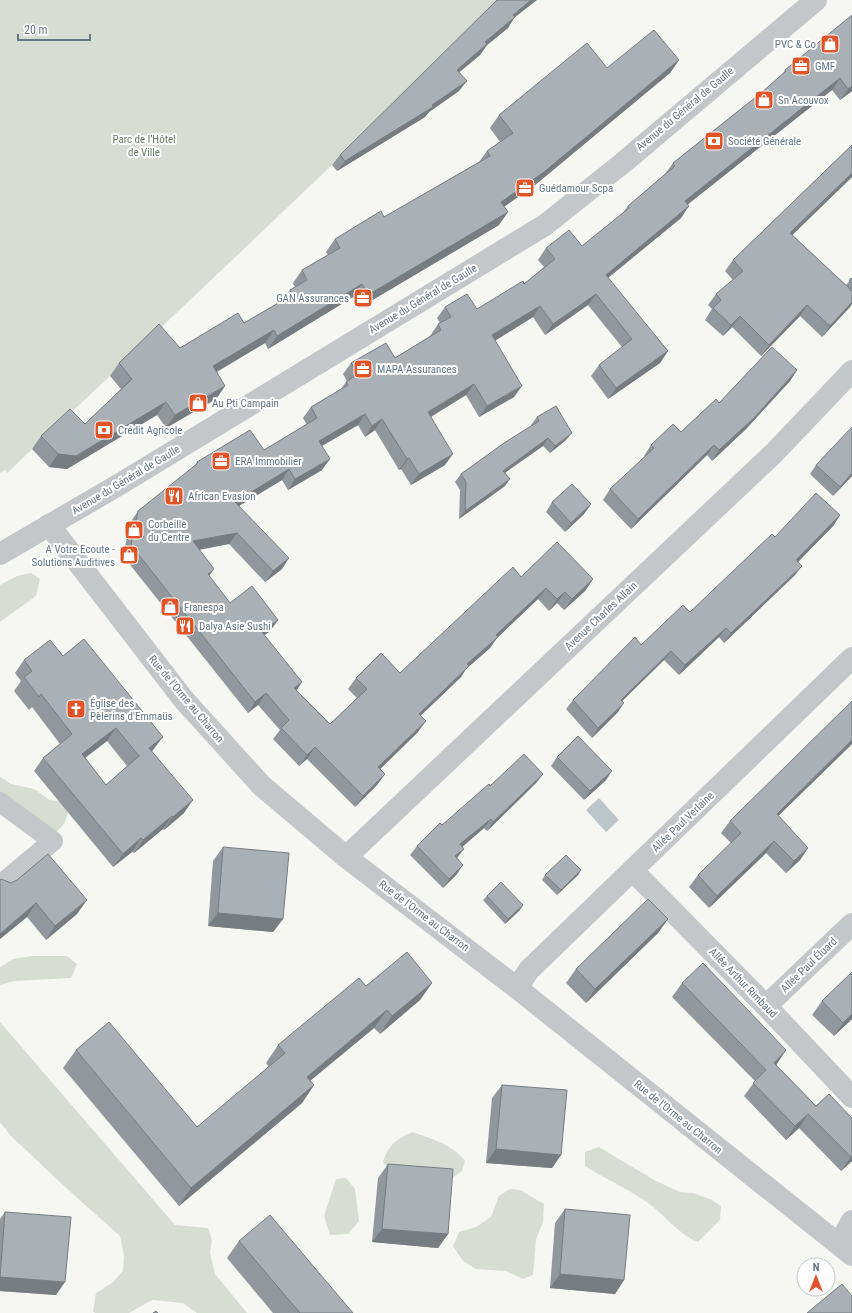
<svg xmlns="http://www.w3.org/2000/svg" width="852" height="1313" viewBox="0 0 852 1313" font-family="'Roboto Condensed',sans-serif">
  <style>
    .green { fill: #d7ddd3 }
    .water { fill: #bcc6ca }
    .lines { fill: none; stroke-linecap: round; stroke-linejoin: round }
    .pedestrian { stroke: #c3c7ca; stroke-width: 20 }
    .minor { stroke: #c3c7ca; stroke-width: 22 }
    .tertiary { stroke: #c3c7ca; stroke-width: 22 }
    .wall { fill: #91989d; fill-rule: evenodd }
    .shaded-wall { fill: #767c80 }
    .building { fill: #a9b1b7; stroke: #767c80; fill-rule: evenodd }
    .labels { text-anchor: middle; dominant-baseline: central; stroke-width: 4; stroke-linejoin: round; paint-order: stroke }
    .poi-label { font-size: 11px; fill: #657583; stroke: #fff; text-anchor: start }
    .street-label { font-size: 11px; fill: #657583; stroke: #fff }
    .park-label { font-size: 11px; fill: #687a64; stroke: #fff }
  </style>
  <rect width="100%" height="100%" fill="#f6f6f2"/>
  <path class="green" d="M0,0H503C339,159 173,317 7,473L5,470L0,473Z
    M31,573L40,579L36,596L0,622V585L17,576Z
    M0,777L11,784L34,789L50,800L66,802C71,815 65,824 55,833L0,802Z
    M32,956H67L77,964L71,978L14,981L0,985V967L13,959Z
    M0,1022L175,1225L208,1228L212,1240L210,1253L215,1274L247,1313H197L183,1303L152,1300L129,1313H95L93,1311L96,1293L112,1283L123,1271L124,1255L120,1236L64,1186L11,1136L0,1122Z
    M412,1132C432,1139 452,1144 465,1161L462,1171L452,1178L391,1172L383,1162C388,1145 397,1139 412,1132Z
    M599,1147L656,1181L680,1192L693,1193L712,1200L721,1206L720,1220L698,1242C680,1235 667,1218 652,1206C631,1190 607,1180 585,1166V1152Z
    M346,1178L355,1189L359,1221L348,1234L330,1235L324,1216L336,1179Z
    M510,1189L520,1190L544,1204L543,1222L536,1239L533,1275L523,1279L506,1271L476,1269L463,1261L453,1246L459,1232L476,1227L491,1217L499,1196Z"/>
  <path class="water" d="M599,798L619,820L606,832L586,810Z"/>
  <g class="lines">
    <path class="pedestrian" d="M0,802L53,841L0,885"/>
    <path class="minor" d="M49,525L184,700L262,786L346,857L517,988L852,1255
      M346,857L774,453L852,371
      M633,871L766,1006L852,1097
      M517,988L529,970L852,658
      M766,1006L852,924
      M839,1244L852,1221"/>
    <path class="tertiary" d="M0,554L120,484L545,225L624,162L816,0"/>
  </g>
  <path class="wall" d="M852,15V91L840,100L832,90L688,204L681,218L608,278L668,351L660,363L608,399L591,376L599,365L622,347L588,305L545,335L533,317L495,340L514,397L479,417L466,395L431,417L445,465L411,485L401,469L399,470L375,430L365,437L358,425L322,446V470L288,490L282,480L239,506L282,569L265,582L229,544L199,550L209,576L230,603L278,620L270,631L264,635L296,690L330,724L357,698L348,689L356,678L400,673L521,577L593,579L585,591L564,610L557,603L549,611L538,599L497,638L490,648L466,669L461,677L421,715L418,732L380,769L385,774L377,785L355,807L307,759L299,766L273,739L280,730L258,705L248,713L123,556L130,523L138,511L193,468L197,462L264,450L307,425L303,418L311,407L341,389L346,382L347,381L343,374L351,363L395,358L430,336L438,324L440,323L437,318L445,307L477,309L524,284L544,267L538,260L546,248L582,246L622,214L628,206L665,174L673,163L761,93L782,75L785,70Z
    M514,18L508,28L487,45L480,55L459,72V91L429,112L425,117L337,171L332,165L340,155Z
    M679,60L670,73L535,185L504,207L499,225L359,308L353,297L268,349L265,343L217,372L225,386L216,399L166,428L157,415L67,469L49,467L32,449L41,436L85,424L121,389L110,376L119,363L180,348L244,323L283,300L290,290L295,287L293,283L302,270L328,255L326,252L335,239L384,217L479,162L487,151L500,142L490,128L499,115L607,68Z
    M852,145V177L792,235L846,285L852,278V304L850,307L822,337L800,316L761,356L732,327L723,336L705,320L712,309L708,305L716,294L733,280L725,271L733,260Z
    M797,370L790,381L746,429L712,461L707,455L631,529L603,500L610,489L645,457L644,456L651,445L681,432L719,403Z
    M537,417L566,440L550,453L543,446L505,473V486L459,519L460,490L455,482L461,474L532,426L531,425Z
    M816,465L852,476L833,496L810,474Z
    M552,502L591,504L584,514L565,532L546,512Z
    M834,525L798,562L795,575L724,643L719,637L679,675L664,660L622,701L618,712L592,738L566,709L573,700L641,645L690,612L775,537Z
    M63,656L153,750L152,751L184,813L164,830L163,829L134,853L132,852L113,867L34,771L43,758L60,744L32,707L29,710L14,691L21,681L15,673L24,660ZM107,741L127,766L106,785L85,758Z
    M852,744L778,816L808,848L800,860L786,873L766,853L709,908L689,887L698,875L731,843L721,833L730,821Z
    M557,757L606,780L584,800L551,766Z
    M543,774L536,783L487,831L484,828L462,847L457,858V874L443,888L410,855L417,846L490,786Z
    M223,847L283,919L273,932L208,926L213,861Z
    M581,870L578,875L557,895L542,880L545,875Z
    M0,880L77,914L46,940L27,917L0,939Z
    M487,896L520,910L505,924L483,900Z
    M668,919L658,933L586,1003L566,983L576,969Z
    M852,972V1019L834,1036L812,1015L822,1001Z
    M432,983L420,1000L380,1034L374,1028L310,1081L314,1085L302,1103L179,1206L63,1068L76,1050L197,1127L269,1067L266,1063L278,1045L366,986Z
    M682,983L777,1064L776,1065L816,1106L852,1118V1161L841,1171L799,1128L786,1140L744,1096L755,1081L672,997Z
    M502,1085L561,1155L552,1168L486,1163L492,1098Z
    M388,1164L448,1234L438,1248L372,1242L378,1178Z
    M565,1209L624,1280L615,1294L550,1288L555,1223Z
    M5,1212L56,1295L0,1291V1219Z
    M239,1241L353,1313H273L227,1258Z"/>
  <path class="shaded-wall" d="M531,0H537L514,18L508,28L487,45L480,55L450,80L457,70L513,15Z
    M679,60L670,73L535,185L492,215L501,202Z
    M840,78L832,90L677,213L685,201Z
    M467,81L459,91L429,112L425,117L337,171L345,161L432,105Z
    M852,86V91L840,100L848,89Z
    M852,173V177L782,245L790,233Z
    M689,206L681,218L598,286L606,275Z
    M508,212L499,225L359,308L368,295Z
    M362,284L353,297L268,349L277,336Z
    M596,294L588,305L545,335L553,324Z
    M852,302V304L850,307L822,337L830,326Z
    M807,305L800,316L761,356L769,345Z
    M540,306L533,317L485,347L492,335Z
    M740,316L732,327L723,336L731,325Z
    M274,330L265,343L204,379L213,366Z
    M668,351L660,363L608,399L616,388Z
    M797,370L790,381L746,429L712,461L719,450Z
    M474,384L466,395L420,423L428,412Z
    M225,386L216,399L166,428L175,415Z
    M522,386L514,397L479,417L487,406Z
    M166,402L157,415L67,469L49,467L58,454Z
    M365,414L358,425L311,452L319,441Z
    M382,419L375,430L365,437L372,426Z
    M572,433L566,440L550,453L555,446Z
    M548,438L543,446L497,478L503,471Z
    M714,445L707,455L631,529L638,519Z
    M453,454L445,465L411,485L419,474Z
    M409,458L401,469L399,470L407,459Z
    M330,459L322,470L288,490L295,479Z
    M289,469L282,480L227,513L235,502Z
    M852,473V476L833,496L840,487Z
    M510,479L505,486L459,519L465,511Z
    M591,504L584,514L565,532L571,523Z
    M840,515L834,525L790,570L796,560Z
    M237,533L229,544L185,552L193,541Z
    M289,558L282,569L265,582L273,571Z
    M802,566L795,575L724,643L731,633Z
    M214,569L206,580L208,574Z
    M593,579L585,591L564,610L572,599Z
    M546,588L538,599L497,638L490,648L466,669L461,677L411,725L419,714L496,635Z
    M565,592L557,603L549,611L557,599Z
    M278,620L270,631L254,643L262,632Z
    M726,628L719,637L679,675L685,665Z
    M671,651L664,660L614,709L621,700Z
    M302,682L295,693L294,688Z
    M266,693L258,705L248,713L255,702Z
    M624,703L618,712L592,738L598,728Z
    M426,721L418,732L371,778L378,767Z
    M116,728L107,741L73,767L82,754Z
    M163,737L153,750L140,761L149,748Z
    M852,740V744L768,826L777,814Z
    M315,747L307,759L299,766L307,755Z
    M612,771L606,780L584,800L590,791Z
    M385,774L377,785L355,807L363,796Z
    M543,774L536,783L487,831L493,822Z
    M193,800L184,813L164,830L173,817Z
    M172,816L163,829L134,853L143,840Z
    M491,819L484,828L454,854L460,844Z
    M141,838L132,852L113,867L123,854Z
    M774,841L766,853L709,908L717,896Z
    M808,848L800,860L786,873L794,861Z
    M464,849L457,858L449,865L455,856Z
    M463,865L457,874L443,888L449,879Z
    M581,870L578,875L557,895L561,890Z
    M87,900L77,914L46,940L55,926Z
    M36,903L27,917L0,939V934Z
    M523,905L520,910L505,924L508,919Z
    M218,913L283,919L273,932L208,926Z
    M668,919L658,933L586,1003L595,989Z
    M432,983L420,1000L380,1034L392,1016Z
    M387,1010L374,1028L294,1094L307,1077Z
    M852,1014V1019L834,1036L843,1023Z
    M786,1050L777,1064L764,1077L774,1063Z
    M314,1085L302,1103L179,1206L191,1188Z
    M808,1114L799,1128L786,1140L795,1126Z
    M496,1149L561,1155L552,1168L486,1163Z
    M852,1156V1161L841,1171L851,1157Z
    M382,1229L448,1234L438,1248L372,1242Z
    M560,1274L624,1280L615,1294L550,1288Z
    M0,1277L65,1282L56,1295L0,1291Z"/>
  <path class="building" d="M497,0H531L513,15L515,17L485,42L487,44L457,70L467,81L432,105L433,107L345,161L340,155Z
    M852,15V86L848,89L840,78L685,201L689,206L606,275L668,351L616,388L599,365L632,339L596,294L553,324L540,306L492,335L522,386L487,406L474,384L428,412L453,454L419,474L409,458L407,459L382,419L372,426L365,414L319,441L330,459L295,479L289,469L235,502L289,558L273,571L237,533L193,541L214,569L208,574L230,603L252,586L278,620L262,632L302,682L294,688L330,724L367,689L356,678L381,653L400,673L513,567L521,577L557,542L593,579L572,599L565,592L557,599L546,588L496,635L498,637L467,664L469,666L419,714L426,721L378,767L385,774L363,796L315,747L307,755L281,728L289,720L266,693L255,702L131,545L138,511L198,463L197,462L250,430L264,450L317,418L311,407L348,385L346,382L358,374L351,363L386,343L395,358L441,330L438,324L451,317L445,307L467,294L477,309L523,281L524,284L555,259L546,248L569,230L582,246L629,208L628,206L675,166L673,163L761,93L786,71L785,70Z
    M654,30L679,60L544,172L501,202L508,212L368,295L362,284L277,336L274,330L213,366L225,386L175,415L166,402L76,456L58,454L41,436L70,409L85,424L132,379L119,363L159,324L180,348L238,313L244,323L292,295L290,290L307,280L302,270L340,248L335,239L381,211L384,217L490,156L487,151L513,133L499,115L587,43L607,68Z
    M852,145V173L790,233L852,291V302L830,326L807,305L769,345L740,316L731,325L713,308L721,300L716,294L743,271L733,260Z
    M852,278V283L849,280Z
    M772,347L797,370L754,418L719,450L714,445L638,519L610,489L654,448L651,445L673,424L681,432L716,399L719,403Z
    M556,406L572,433L555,446L548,438L503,471L510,479L465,511L466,482L461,474L504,443L539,421L537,417Z
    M852,427V473L840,487L816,465Z
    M572,484L591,504L571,523L552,502Z
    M816,493L840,515L796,560L802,566L731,633L726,628L685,665L671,651L621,700L624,703L598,728L573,700L635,637L641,645L683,605L690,612L772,534L775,537Z
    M84,639L163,737L149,748L193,800L173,817L172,816L143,840L141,838L123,854L43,758L72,734L41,694L39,697L24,677L32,671L24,660L50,640L63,656ZM116,728L139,756L140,755L106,785L82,754Z
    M852,701V740L777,814L808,848L794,861L774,841L717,896L698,875L741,833L730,821Z
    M578,736L612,771L590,791L557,757Z
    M524,754L543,774L493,822L491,819L460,844L464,849L455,856L463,865L449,879L417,846L440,823L442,825L489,784L490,786Z
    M223,847L289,853L283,919L218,913Z
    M48,854L87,900L55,926L36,903L0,934V880L1,879L11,883L17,880Z
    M566,855L581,870L561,890L545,875Z
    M501,882L523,905L508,919L487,896Z
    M648,899L668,919L595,989L576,969Z
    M407,952L432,983L392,1016L387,1010L307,1077L314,1085L191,1188L76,1050L109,1022L197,1127L285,1053L278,1045L359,978L366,986Z
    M703,963L786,1050L774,1063L816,1106L829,1094L852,1118V1156L851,1157L808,1114L795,1126L753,1083L766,1070L682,983Z
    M852,972V1014L843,1023L822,1001Z
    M502,1085L567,1090L561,1155L496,1149Z
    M388,1164L453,1169L448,1234L382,1229Z
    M565,1209L630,1215L624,1280L560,1274Z
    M5,1212L71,1217L65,1282L0,1277Z
    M270,1215L353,1313H300L239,1241Z
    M842,1284L852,1296V1313H807Z
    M156,1311L158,1313H153Z"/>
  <defs>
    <g id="shop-square" transform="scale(1)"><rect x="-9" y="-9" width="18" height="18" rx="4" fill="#e15427" stroke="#fff"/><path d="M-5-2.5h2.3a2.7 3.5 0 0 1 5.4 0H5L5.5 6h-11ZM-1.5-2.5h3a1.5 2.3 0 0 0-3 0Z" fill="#fff"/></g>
    <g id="office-square" transform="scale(1)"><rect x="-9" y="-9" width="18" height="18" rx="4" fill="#e15427" stroke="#fff"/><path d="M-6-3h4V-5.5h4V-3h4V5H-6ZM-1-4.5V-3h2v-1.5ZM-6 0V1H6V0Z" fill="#fff"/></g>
    <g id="bank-square" transform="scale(1)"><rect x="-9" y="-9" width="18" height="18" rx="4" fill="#e15427" stroke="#fff"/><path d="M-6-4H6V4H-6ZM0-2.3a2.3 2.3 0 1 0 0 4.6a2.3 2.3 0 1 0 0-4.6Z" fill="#fff"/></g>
    <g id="restaurant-square" transform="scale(1)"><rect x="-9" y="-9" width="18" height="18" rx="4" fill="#e15427" stroke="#fff"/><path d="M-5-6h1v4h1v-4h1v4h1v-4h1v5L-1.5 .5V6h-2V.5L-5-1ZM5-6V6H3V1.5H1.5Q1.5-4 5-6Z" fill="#fff"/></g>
    <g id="church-square" transform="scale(1)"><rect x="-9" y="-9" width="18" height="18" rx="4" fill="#e15427" stroke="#fff"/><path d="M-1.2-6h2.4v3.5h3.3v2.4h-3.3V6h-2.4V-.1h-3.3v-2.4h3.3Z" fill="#fff"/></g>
  </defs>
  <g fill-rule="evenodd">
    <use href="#shop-square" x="830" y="44"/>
    <use href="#office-square" x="801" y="66"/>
    <use href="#shop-square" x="764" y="100"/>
    <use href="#bank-square" x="714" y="141"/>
    <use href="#office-square" x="525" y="188"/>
    <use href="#office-square" x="363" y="298"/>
    <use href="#office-square" x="363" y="369"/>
    <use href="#shop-square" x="198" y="403"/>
    <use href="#bank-square" x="104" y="430"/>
    <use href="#office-square" x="221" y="461"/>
    <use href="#restaurant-square" x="174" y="496"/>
    <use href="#shop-square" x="134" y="530"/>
    <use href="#shop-square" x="129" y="555"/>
    <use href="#shop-square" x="170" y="607"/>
    <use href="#restaurant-square" x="185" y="626"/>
    <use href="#church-square" x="76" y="709"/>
  </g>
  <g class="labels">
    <g class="poi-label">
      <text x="816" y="44" text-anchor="end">PVC &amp; Co</text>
      <text x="815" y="66">GMF</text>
      <text x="778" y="100">Sn Acouvox</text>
      <text x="728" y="141">Société Générale</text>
      <text x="539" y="188">Guédamour Scpa</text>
      <text x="349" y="298" text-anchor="end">GAN Assurances</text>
      <text x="377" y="369">MAPA Assurances</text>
      <text x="212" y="403">Au Pti Campain</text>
      <text x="118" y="430">Crédit Agricole</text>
      <text x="235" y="461">ERA Immobilier</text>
      <text x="188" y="496">African Evasion</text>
      <text x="148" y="524">Corbeille<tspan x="148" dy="13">du Centre</tspan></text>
      <text x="115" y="549" text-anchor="end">A Votre Ecoute -<tspan x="115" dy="13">Solutions Auditives</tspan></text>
      <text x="184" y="607">Franespa</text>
      <text x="199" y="626">Dalya Asie Sushi</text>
      <text x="90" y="703">Église des<tspan x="90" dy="13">Pèlerins d'Emmaüs</tspan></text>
    </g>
    <g class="street-label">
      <text transform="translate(685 109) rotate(-40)">Avenue du Général de Gaulle</text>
      <text transform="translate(423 299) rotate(-31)">Avenue du Général de Gaulle</text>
      <text transform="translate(126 480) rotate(-31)">Avenue du Général de Gaulle</text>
      <text transform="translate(601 616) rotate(-43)">Avenue Charles Allain</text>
      <text transform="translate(186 699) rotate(50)">Rue de l'Orme au Charron</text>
      <text transform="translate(683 822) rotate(-44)">Allée Paul Verlaine</text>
      <text transform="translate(424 916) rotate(37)">Rue de l'Orme au Charron</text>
      <text transform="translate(809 965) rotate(-44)">Allée Paul Éluard</text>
      <text transform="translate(743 983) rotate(46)">Allée Arthur Rimbaud</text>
      <text transform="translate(678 1117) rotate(39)">Rue de l'Orme au Charron</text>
    </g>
    <g class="park-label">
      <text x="144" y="139">Parc de l’Hôtel<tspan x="144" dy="13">de Ville</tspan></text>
    </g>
  </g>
  <g transform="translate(816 1277)"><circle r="19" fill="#ffffff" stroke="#c1c8cd"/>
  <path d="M0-3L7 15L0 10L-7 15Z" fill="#e15427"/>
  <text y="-6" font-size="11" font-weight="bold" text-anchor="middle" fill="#657583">N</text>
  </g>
  <path d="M18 34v6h72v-6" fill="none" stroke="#657583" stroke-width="2"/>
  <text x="24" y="34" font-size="12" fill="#657583" stroke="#ffffff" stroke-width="3" paint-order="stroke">20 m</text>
</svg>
